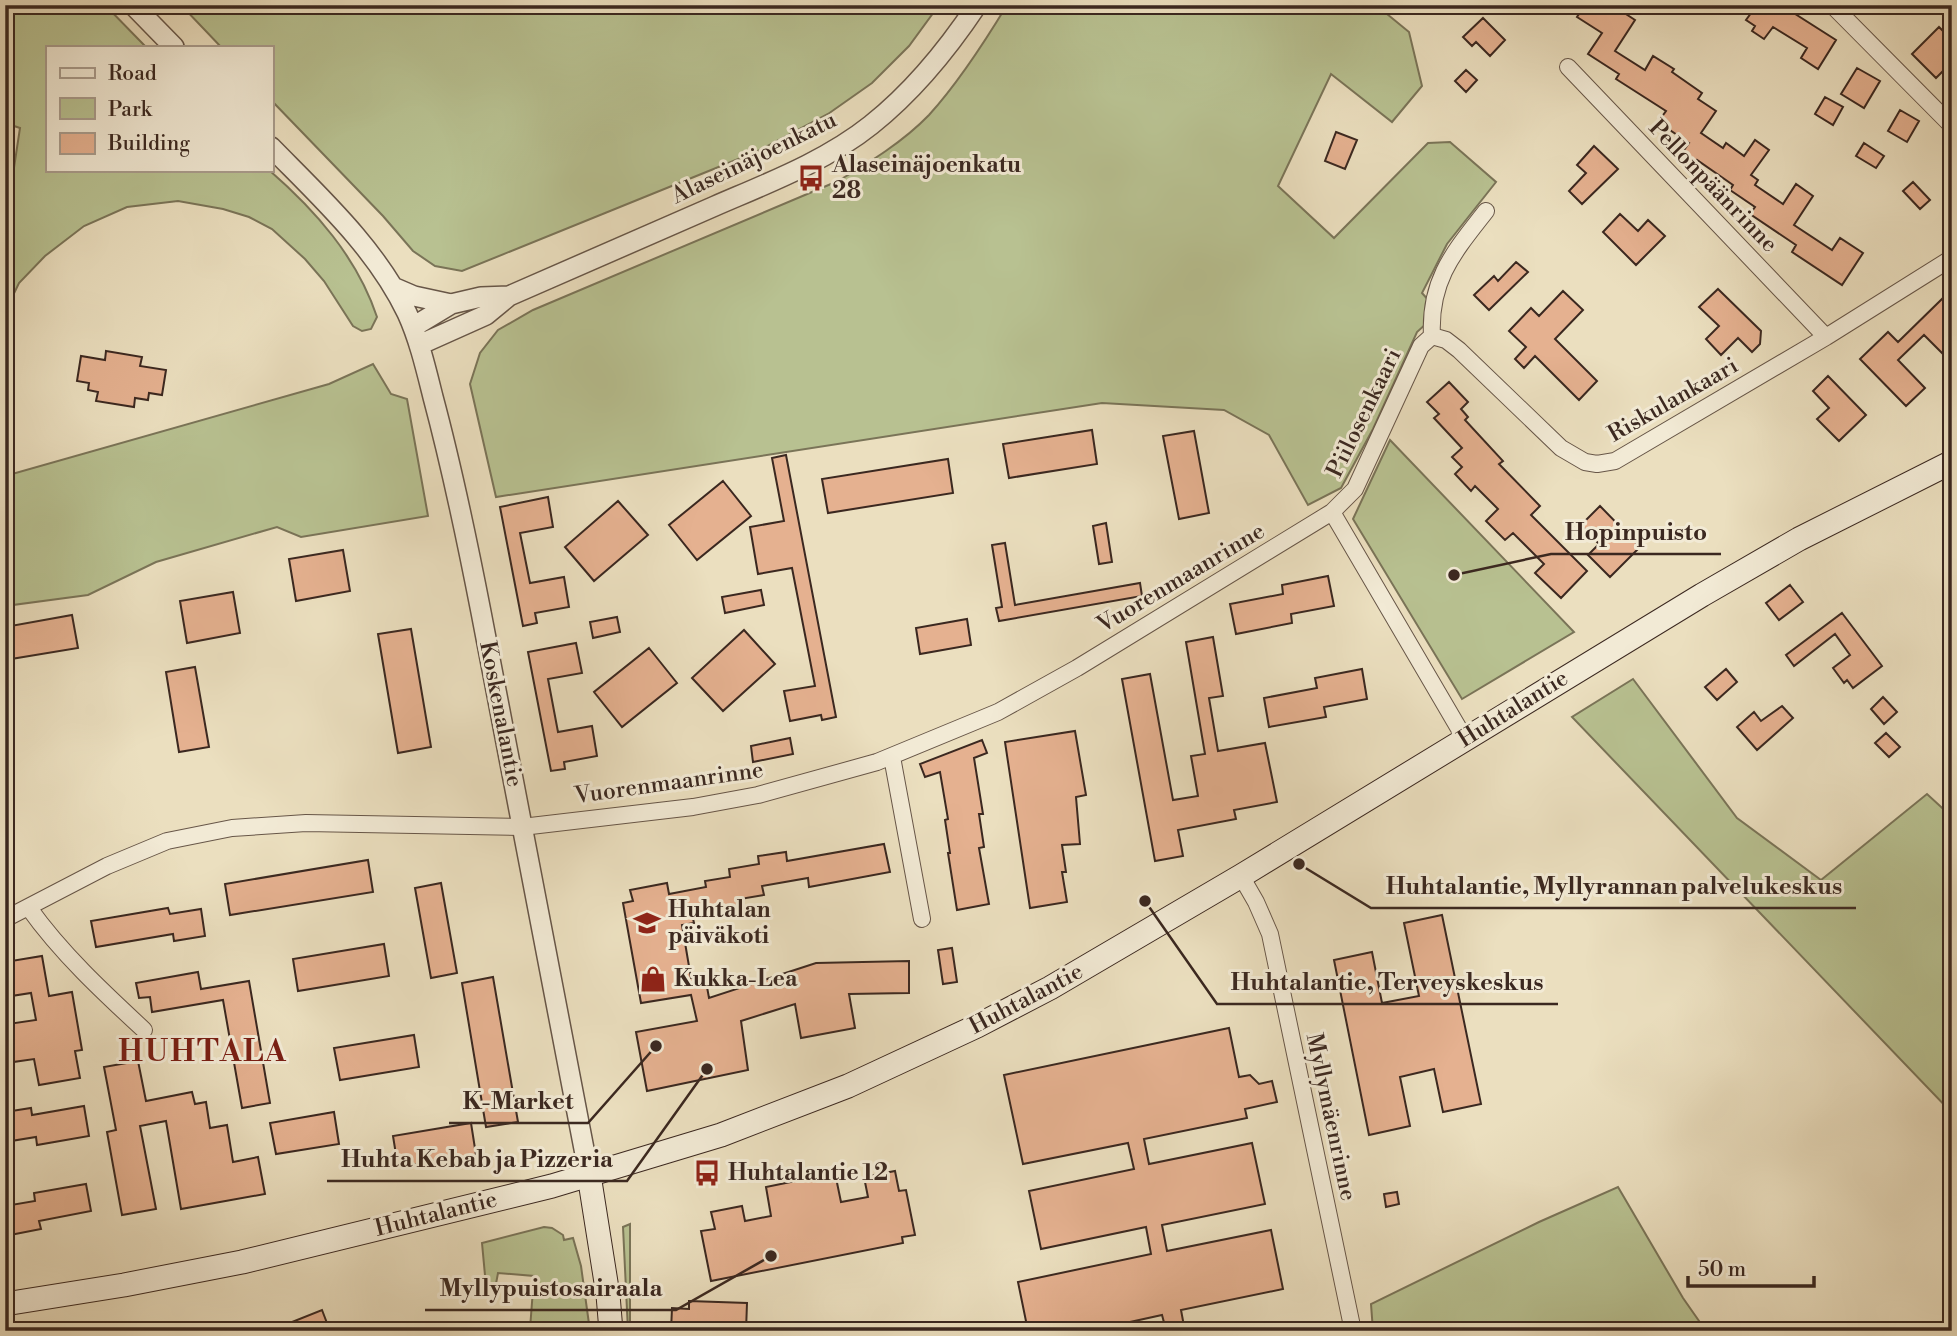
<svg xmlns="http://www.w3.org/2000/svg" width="1957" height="1336" viewBox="0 0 1957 1336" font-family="'Libre Bodoni',serif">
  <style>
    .green { fill: #b8c191; stroke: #7a7458; stroke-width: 2 }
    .building { fill: #e5b190; stroke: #3b2820; stroke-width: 2 }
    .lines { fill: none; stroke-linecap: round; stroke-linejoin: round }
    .minor-casing { stroke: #675648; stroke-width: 18 }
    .tertiary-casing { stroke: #675648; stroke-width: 22 }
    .secondary-casing { stroke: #3b2820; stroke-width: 25 }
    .minor { stroke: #f2ead5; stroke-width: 16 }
    .tertiary { stroke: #f2ead5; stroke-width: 19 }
    .secondary { stroke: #f2ead5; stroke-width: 23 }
    .labels { text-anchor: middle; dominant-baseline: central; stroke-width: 6; stroke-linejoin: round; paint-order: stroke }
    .street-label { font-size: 23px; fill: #3b2820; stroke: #f2ead5 }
    .poi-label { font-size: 23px; font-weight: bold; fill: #3b2820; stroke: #f2ead5; text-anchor: start }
    .district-label { font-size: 30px; font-weight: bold; letter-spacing: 2px; fill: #7a1f14; stroke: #f2ead5 }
    .leader { fill: none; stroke: #3b2820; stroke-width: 2.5 }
    .callout-dot { fill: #3b2820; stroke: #f2ead5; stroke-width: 2.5 }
    .callout-label { font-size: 24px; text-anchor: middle; font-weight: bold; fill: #3b2820; stroke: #f2ead5; stroke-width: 6; stroke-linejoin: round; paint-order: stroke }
  </style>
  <rect width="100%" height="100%" fill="#ebdfbf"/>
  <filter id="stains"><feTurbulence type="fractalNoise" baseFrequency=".00286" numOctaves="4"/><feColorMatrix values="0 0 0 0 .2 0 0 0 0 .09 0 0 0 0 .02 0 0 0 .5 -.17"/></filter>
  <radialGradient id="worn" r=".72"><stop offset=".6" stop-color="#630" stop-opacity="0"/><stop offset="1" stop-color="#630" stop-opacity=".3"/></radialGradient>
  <path class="green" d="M5,5H105L146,47H47V170H269C315,210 357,257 377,317L371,329L362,331L353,326L324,281L305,259L272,229L249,217L223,209L178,201L127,207L84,226L45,256L19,283L5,312V227L20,128L5,123Z
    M181,5H939L909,46L872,83L828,114L758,151L462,271L435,266L413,251L383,216L271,100V47H221Z
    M1007,5H1376L1409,32L1422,86L1392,122L1331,74L1278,186L1334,238L1428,143L1450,142L1496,182L1447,244L1422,293L1439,312L1417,332L1373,429L1341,488L1308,505L1269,435L1224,410L1102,403L496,497L470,384L480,353L498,330L533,310L838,181C870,162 903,142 929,115C959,82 984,43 1007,5Z
    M373,364L391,394L407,399L428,516L301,537L277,527L156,562L88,595L5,606V476L329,384Z
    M1390,440L1574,632L1462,699L1353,519Z
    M1633,679L1737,818L1821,880L1927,794L1952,817V1113L1572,717Z
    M1618,1187L1683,1298L1706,1331H1373L1371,1304L1539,1222Z
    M630,1224V1331H628L623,1227Z
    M544,1227L552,1228L563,1235L564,1240L573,1238L581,1266L590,1331L530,1329L534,1276L498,1273L495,1289L486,1286L482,1243Z"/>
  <path class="building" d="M1585,5H1612L1635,20L1615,51L1645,70L1653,56L1674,69L1672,72L1702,93L1698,99L1716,111L1701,133L1723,148L1726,143L1744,156L1755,140L1769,150L1751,175L1758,180L1755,185L1783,204L1796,184L1813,196L1794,225L1832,250L1840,238L1863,253L1842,285L1792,252L1796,245L1750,214L1755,207L1730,190L1733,185L1697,160L1693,166L1679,157L1689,143L1658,122L1666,111L1616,79L1619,74L1588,54L1602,33L1577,17Z
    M1757,5H1781L1836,40L1818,69L1801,58L1807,48L1773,27L1764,39L1752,31L1755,26L1746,20Z
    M1483,18L1505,40L1490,56L1476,42L1472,46L1463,37Z
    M1939,27L1952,40V79L1944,70L1936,78L1912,54Z
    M1857,68L1880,81L1864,108L1841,94Z
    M1466,70L1477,80L1466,92L1455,81Z
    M1825,97L1843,107L1833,125L1815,114Z
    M1900,110L1919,121L1907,142L1888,131Z
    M1336,132L1357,140L1345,169L1325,161Z
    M1864,143L1884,156L1876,168L1856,156Z
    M1594,146L1618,169L1582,204L1569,191L1586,173L1577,165Z
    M1913,182L1930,200L1920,209L1903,191Z
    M1620,214L1638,231L1648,220L1665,236L1636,265L1603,232Z
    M1516,262L1528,272L1489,310L1474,295L1494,276L1498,281Z
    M1718,289L1761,331L1760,344L1752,352L1738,338L1721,355L1706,339L1719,326L1699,307Z
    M1563,291L1583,310L1555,339L1597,381L1579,400L1535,356L1524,368L1515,359L1526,347L1509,331L1531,308L1539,316Z
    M1943,298L1952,307V363L1924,335L1898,360L1925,388L1906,406L1860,359L1888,332L1898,342Z
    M106,351L142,357L140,366L166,370L162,395L149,393L148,400L135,398L134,407L96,401L98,392L88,390L89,383L77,381L81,356L105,360Z
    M1828,376L1866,415L1839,441L1817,419L1829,408L1813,391Z
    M1449,382L1468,402L1461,409L1468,417L1465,420L1503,461L1499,464L1540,506L1531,515L1587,571L1561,598L1535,573L1544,564L1513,533L1505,540L1486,521L1498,509L1475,486L1471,491L1455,474L1462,467L1452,457L1462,448L1434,418L1439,414L1427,402Z
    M1092,430L1097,464L1009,478L1003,444Z
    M1194,431L1209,513L1179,519L1163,436Z
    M786,455L836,717L822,720L821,715L790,721L784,691L815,686L792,568L758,574L750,527L784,521L772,458Z
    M948,459L953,493L828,513L822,479Z
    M723,481L751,516L697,560L669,525Z
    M548,497L553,527L520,533L530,583L564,577L569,607L535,613L537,623L523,626L500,507Z
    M618,501L648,535L594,581L565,547Z
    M1600,506L1640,547L1610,577L1588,555L1599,544L1581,525Z
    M1106,523L1112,562L1099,564L1093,526Z
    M1005,543L1015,605L1140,583L1142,596L999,621L996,608L1002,607L992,545Z
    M343,550L350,591L296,601L289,559Z
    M1328,576L1334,606L1291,614L1292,623L1236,634L1230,604L1283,594L1282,585Z
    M1790,585L1803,602L1779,620L1766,603Z
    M761,590L764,605L725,613L722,597Z
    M233,592L240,633L187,643L180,601Z
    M1842,613L1882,666L1853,688L1847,680L1844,683L1833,668L1850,655L1835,634L1794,666L1786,655Z
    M72,615L78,648L5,660V627Z
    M617,617L620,632L593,638L590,622Z
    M967,619L971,645L920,654L916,628Z
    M411,629L431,747L398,753L378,634Z
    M744,630L775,664L723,711L692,678Z
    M1213,637L1223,696L1209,698L1218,751L1265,743L1277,802L1234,810L1236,819L1178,830L1183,856L1155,861L1122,679L1150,674L1173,800L1198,796L1191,756L1205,754L1186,642Z
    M576,643L582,673L548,679L558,732L592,726L597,756L564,762L565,769L551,771L528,652Z
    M649,648L677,683L622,727L594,692Z
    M195,667L209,747L179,752L166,672Z
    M1362,669L1367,699L1324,707L1326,717L1269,727L1264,698L1317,688L1315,678Z
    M1726,669L1737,682L1717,700L1705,687Z
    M1883,697L1897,712L1884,724L1871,709Z
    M1782,706L1793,718L1757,750L1737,727L1754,712L1761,721Z
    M1075,731L1086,795L1076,797L1080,844L1062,845L1066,872H1062L1067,902L1030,908L1005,742Z
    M1886,733L1900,747L1889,757L1875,743Z
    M790,738L793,754L753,762L751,746Z
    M982,740L987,753L974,758L983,814H979L984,847L979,848L989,904L957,910L948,853H950L945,820L948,819L940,772L925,777L920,764Z
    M884,844L890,872L809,887L808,878L762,886L764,895L740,899L741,906L692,914L694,923L682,925L691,978L705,976L709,998L816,963L909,961V993L849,994L855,1028L801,1038L795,1004L741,1021L748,1070L647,1091L636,1032L697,1021L691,995L641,1003L623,903L633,901L630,890L667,883L669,894L706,887L705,881L730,877L729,869L759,864L758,856L786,852L787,861Z
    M368,860L373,892L230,915L225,884Z
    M441,883L457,973L431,978L415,888Z
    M168,908L170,914L201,909L205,936L174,941L173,934L96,947L91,921Z
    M1442,915L1481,1104L1443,1112L1434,1069L1400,1077L1410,1126L1369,1135L1334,960L1372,952L1382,1003L1419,996L1404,923Z
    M384,944L389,976L298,991L293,959Z
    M952,948L957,982L943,984L938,950Z
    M42,956L49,996L72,992L82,1050L75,1051L80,1078L39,1085L34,1059L13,1062L8,1024L36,1020L31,993L5,997V962Z
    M198,972L201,989L249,981L270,1103L242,1108L223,1000L152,1012L150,997L139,998L136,983Z
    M493,977L518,1122L486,1127L462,983Z
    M1229,1028L1239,1077L1250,1075L1259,1084L1272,1081L1277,1102L1245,1109L1247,1118L1144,1139L1149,1164L1252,1143L1265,1204L1162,1225L1167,1251L1271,1230L1283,1289L1181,1310L1184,1326L1166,1330L1162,1315L1089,1331H1028L1018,1282L1151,1254L1146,1227L1041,1249L1029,1191L1134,1169L1128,1143L1023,1164L1004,1075Z
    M414,1035L419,1067L340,1080L334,1048Z
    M138,1061L146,1101L192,1092L195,1104L206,1102L210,1128L227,1125L233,1162L258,1157L265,1194L181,1209L166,1121L140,1126L156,1209L122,1215L107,1132L116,1130L104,1067Z
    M84,1106L89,1136L37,1145L36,1137L5,1142V1112L31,1108L32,1115Z
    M334,1112L339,1144L276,1154L270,1123Z
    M471,1123L476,1155L398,1167L393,1136Z
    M895,1171L899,1191L906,1190L915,1235L902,1237L903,1243L711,1281L701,1231L715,1229L711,1212L742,1206L745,1221L771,1216L766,1187L835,1173L841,1202L868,1197L864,1177Z
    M86,1184L91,1211L39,1221L41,1229L5,1236V1206L35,1201L34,1193Z
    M1397,1192L1399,1204L1386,1207L1384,1194Z
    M689,1301L747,1303L746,1331H671L672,1308L689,1309Z
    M322,1310L330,1331H272V1330Z"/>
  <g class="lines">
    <g class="minor-casing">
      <path id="minor" d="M1832,5L1952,126
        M1568,67L1826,337
        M1432,336L1446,340L1459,350L1561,448L1585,462L1597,464L1615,461L1826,337L1952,258
        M1465,739L1332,512L1355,489L1421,346L1432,336C1429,280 1454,252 1486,211
        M892,757L922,919
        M1241,876L1256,902L1270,934L1353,1331
        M29,908C61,953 103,992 144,1030
        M5,919L107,866L167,841L232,828L306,823L522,827L693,807L758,795L877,762L998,712L1077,668L1332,512"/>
    </g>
    <g class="tertiary-casing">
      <path id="tertiary" d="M133,5L174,47
        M271,147C320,197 376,248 407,313C419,339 426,369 433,397C452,468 467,540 481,612C518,799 553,987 589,1175
        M393,287L414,296L451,304L481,297L509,296
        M413,327L451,304
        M419,345L486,315L509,296C578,266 647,236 715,206C768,183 826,161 871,125C914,91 947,50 977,5"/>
    </g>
    <g class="secondary-casing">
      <path id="secondary" d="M589,1175L608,1295L611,1331
        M5,1304L124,1285L242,1262L552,1186L721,1135L848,1086L977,1026L1050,988L1241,876L1702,595L1799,539L1952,462"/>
    </g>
    <use href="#minor" class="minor"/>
    <use href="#tertiary" class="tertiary"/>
    <use href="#secondary" class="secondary"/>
  </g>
  <defs>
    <g id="bus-bare" transform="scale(2.1)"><path d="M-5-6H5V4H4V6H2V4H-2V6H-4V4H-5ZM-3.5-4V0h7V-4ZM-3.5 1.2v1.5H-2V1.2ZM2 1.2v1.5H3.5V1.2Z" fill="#8f2418" stroke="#f2ead5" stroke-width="2.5" paint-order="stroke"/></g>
    <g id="school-bare" transform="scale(2.1)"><path d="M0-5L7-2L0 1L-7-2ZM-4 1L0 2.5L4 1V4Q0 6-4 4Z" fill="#8f2418" stroke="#f2ead5" stroke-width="2.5" paint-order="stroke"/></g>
    <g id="shop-bare" transform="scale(2.1)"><path d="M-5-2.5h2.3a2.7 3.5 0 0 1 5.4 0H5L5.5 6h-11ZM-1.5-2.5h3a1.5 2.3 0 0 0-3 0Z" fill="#8f2418" stroke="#f2ead5" stroke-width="2.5" paint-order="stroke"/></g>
  </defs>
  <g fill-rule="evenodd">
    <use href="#bus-bare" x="811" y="178"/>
    <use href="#school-bare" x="647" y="923"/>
    <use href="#shop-bare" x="653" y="979"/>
    <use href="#bus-bare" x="707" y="1173"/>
  </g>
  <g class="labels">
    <g class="street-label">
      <text transform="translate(754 158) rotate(-26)">Alaseinäjoenkatu</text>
      <text transform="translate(1713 186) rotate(46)">Pellonpäänrinne</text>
      <text transform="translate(1673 400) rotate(-30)">Riskulankaari</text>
      <text transform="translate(1364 413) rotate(-64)">Piilosenkaari</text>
      <text transform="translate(1181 578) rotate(-31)">Vuorenmaanrinne</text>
      <text transform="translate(1513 709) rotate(-32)">Huhtalantie</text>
      <text transform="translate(501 714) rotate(79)">Koskenalantie</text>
      <text transform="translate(669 783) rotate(-8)">Vuorenmaanrinne</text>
      <text transform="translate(1026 999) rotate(-28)">Huhtalantie</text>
      <text transform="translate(1331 1117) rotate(78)">Myllymäenrinne</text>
      <text transform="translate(436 1214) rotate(-14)">Huhtalantie</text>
    </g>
    <g class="poi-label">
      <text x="832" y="165">Alaseinäjoenkatu<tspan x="832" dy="26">28</tspan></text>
      <text x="668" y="910">Huhtalan<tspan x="668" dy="26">päiväkoti</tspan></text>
      <text x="674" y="979">Kukka-Lea</text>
      <text x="728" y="1173">Huhtalantie 12</text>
    </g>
    <g class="district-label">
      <text x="203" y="1052">HUHTALA</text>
    </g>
  </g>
  <path class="leader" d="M1454 575L1551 554H1721M1299 864L1371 908H1856M1145 901L1217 1004H1558M656 1046L588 1123H449M707 1069L627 1181H327M771 1256L676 1310H425"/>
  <g class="callout-dot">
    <circle cx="1454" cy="575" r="7"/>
    <circle cx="1299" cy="864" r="7"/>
    <circle cx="1145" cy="901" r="7"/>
    <circle cx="656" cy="1046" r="7"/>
    <circle cx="707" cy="1069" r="7"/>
    <circle cx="771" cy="1256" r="7"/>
  </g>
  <g class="callout-label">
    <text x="1636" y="540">Hopinpuisto</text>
    <text x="1614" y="894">Huhtalantie, Myllyrannan palvelukeskus</text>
    <text x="1387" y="990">Huhtalantie, Terveyskeskus</text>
    <text x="518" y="1109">K-Market</text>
    <text x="477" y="1167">Huhta Kebab ja Pizzeria</text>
    <text x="551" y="1296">Myllypuistosairaala</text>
  </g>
  <rect width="1957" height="1336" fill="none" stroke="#ebdfbf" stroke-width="28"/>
  <rect x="7" y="7" width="1943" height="1322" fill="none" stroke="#3b2820" stroke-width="3.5"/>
  <rect x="14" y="14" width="1929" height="1308" fill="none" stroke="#3b2820" stroke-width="2"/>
  <rect x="46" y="46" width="228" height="126" fill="#f2ead5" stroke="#a99c8d" stroke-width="2"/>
  <rect x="60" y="68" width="35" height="10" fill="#f2ead5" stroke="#a99c8d" stroke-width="2"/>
  <text x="108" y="80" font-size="21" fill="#3b2820">Road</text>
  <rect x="60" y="98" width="35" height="21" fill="#b8c191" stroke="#a99c8d" stroke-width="2"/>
  <text x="108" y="116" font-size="21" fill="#3b2820">Park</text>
  <rect x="60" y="133" width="35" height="21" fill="#e5b190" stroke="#a99c8d" stroke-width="2"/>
  <text x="108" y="150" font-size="21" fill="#3b2820">Building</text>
  <path d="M1688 1276v10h126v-10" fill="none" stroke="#3b2820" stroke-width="3.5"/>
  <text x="1698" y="1276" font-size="21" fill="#3b2820" stroke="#f2ead5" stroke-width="5" paint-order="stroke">50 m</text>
  <rect width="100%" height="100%" filter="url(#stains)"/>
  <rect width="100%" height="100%" fill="url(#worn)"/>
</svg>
